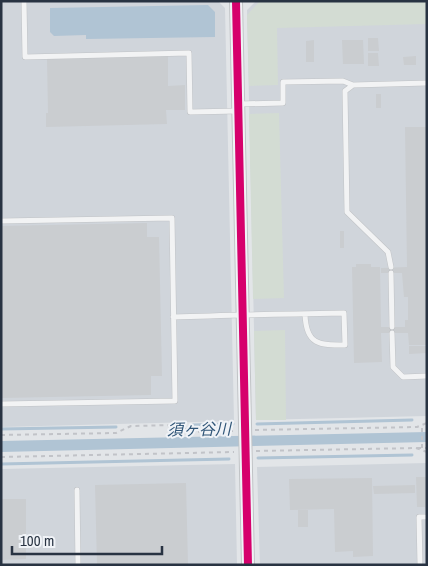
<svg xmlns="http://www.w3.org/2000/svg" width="428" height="566" viewBox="0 0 428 566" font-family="'Archivo Narrow','Noto Sans JP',sans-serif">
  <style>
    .built { fill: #d0d5db }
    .green { fill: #d3dcd3 }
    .water { fill: #b0c4d4 }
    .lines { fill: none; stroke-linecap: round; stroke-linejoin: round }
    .stream { stroke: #b0c4d4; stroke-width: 3 }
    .building { fill: #cacdd0 }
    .service-casing { stroke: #c0c3c6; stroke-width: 6 }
    .tertiary-casing { stroke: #c0c3c6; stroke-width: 14 }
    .path { stroke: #c1c3c8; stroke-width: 2; stroke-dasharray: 4 4; stroke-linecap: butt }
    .service { stroke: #f2f3f4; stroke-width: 5 }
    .tertiary { stroke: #f2f3f4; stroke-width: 12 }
    .cycleway-casing { stroke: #f0f3f7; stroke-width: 11 }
    .cycleway { stroke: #d6006c; stroke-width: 8 }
    .labels { text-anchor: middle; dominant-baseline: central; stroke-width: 4; stroke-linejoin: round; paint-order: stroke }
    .water-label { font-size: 16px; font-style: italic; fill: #305678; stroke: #f0f3f7 }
  </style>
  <rect width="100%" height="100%" fill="#e2e5e8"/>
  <path class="built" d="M1,1H218L225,8L234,421L1,427Z
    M256,1H427V416L256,420L247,10Z
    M427,463V565H260L257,467Z
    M235,464L237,565H1V469Z"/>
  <path class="green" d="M427,1V24L277,28L278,85L249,86L247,15L259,2Z
    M279,113L284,298L253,299L249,114Z
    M285,330L286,420H256L254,331Z"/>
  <path class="water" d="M208,5L215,12V37L86,39V35L54,36L50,32V8Z
    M427,432V442L1,452V441Z"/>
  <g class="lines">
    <path class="stream" d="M257,424L412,420
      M193,425L233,424
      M1,429L116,427
      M258,458L412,455
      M1,464L229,459"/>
  </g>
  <path class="building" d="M368,38H378L379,51H368Z
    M314,40V62H306V41Z
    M342,40H363L364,64H343Z
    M368,53H378L379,66H368Z
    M168,56V86L185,85V110H166L167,124L46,127V113H48L47,59Z
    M416,56V65H404L403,57Z
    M376,94H381V108H376Z
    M405,127H427V345H409L408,333H381L382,362L354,363L352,267H356V264H371V267H380L381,327H405V320H408V297H404L402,273H381V268L407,267Z
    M147,223V237H159L162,376H151V395L1,398V226Z
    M340,231H344V248H340Z
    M409,346H427V353L409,354Z
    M416,477H427V513L425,507H417Z
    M372,478L373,556L353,557V551L335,552L334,509L290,510L289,479Z
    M186,483L188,565H97L95,485Z
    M415,485V493L374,494L373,486Z
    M1,499H26V559L1,560Z
    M298,510H308V527H298Z"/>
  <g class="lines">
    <g class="service-casing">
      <path id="service" d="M24,1L25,57L189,53L190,112L238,111
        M239,104L283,103V82L343,81L353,85
        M1,221L172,218L175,401L1,404
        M391,267L388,252L347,212L345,91L353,85L427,83
        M391,273L392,327
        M173,317C230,315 287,314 344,313L345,345C319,345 306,345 305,314
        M392,333L393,367L403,377L427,376
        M77,490L78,565
        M420,565L419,517H425"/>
    </g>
    <g class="tertiary-casing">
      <path id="tertiary" d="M236,1L248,565"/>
    </g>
    <path class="path" d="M255,430L417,427L427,423
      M1,435L116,433L131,426L176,425L193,432L233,431
      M417,448H427
      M422,448V425
      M256,451L416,448L427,452
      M1,457L234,452"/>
    <use href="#service" class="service"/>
    <use href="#tertiary" class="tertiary"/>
    <g class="cycleway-casing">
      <path id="cycleway" d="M236,1L248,565"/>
    </g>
    <use href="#cycleway" class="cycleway"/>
  </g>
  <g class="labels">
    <g class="water-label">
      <text transform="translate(199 429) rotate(-1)">須ヶ谷川</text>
    </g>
  </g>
  <rect width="428" height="566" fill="none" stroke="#283342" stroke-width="5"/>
  <path d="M12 546v8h150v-8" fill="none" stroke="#283342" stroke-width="2.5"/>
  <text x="20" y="546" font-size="15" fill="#283342" stroke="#f0f3f7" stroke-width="4" paint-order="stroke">100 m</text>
</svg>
